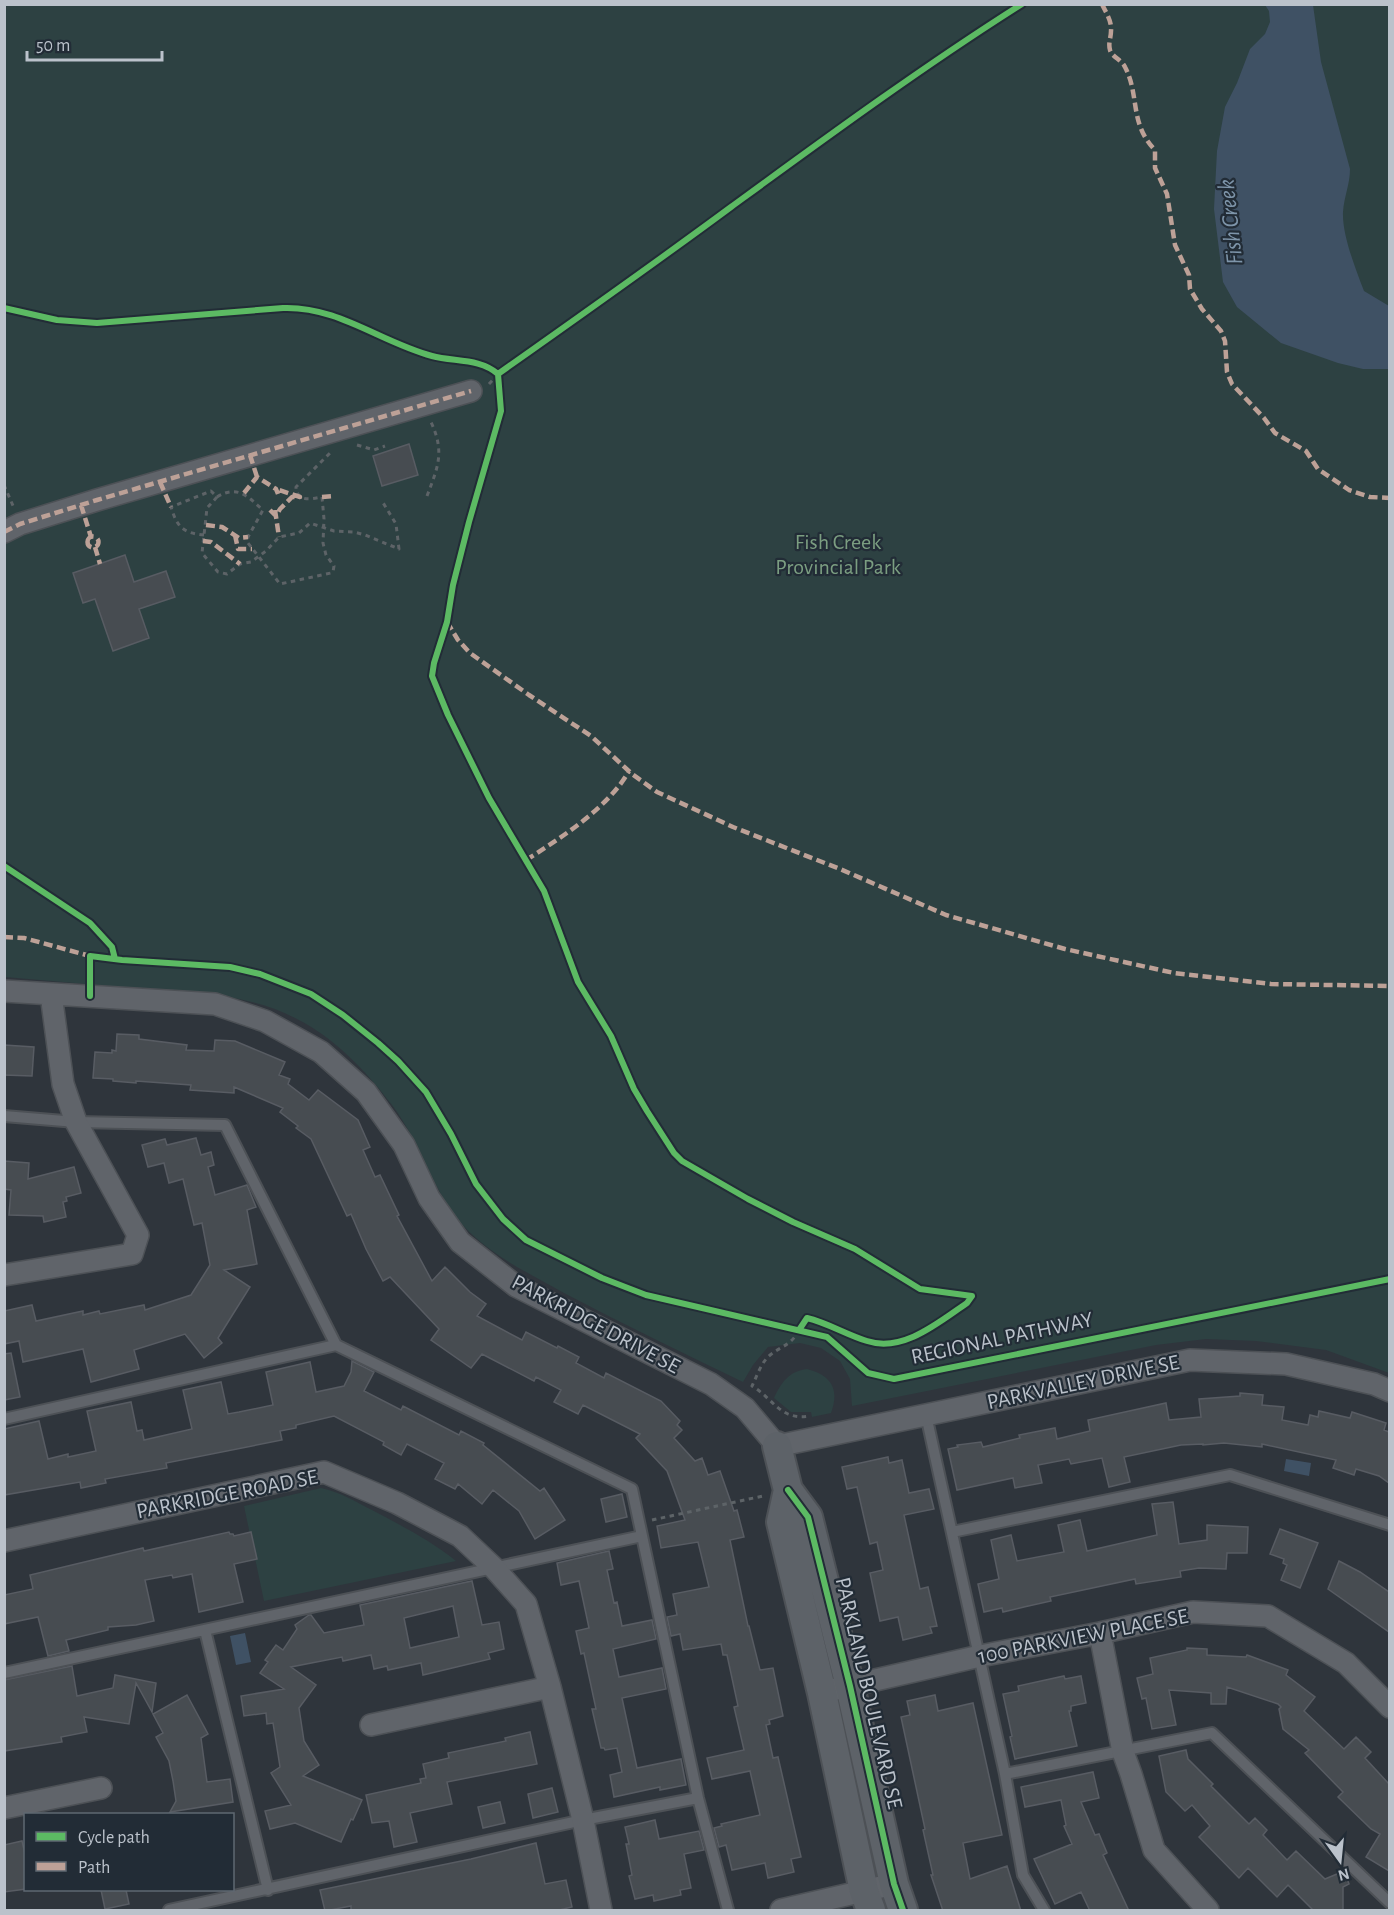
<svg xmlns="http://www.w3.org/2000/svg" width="1394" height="1915" viewBox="0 0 1394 1915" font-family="'Alegreya Sans',sans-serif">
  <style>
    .green { fill: #2d4142 }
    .water { fill: #3f5164 }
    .building { fill: #474c51; stroke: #585c63; stroke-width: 1.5; fill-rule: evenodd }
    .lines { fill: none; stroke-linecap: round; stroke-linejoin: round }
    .lane-casing { stroke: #4d5156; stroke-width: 14 }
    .street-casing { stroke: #4d5156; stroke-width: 24 }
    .secondary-casing { stroke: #4d5156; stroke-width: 32 }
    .path { stroke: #5d6367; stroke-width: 3; stroke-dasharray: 4.5 4.5; stroke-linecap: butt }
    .lane { stroke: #60646a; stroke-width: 10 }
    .street { stroke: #60646a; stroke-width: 21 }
    .secondary { stroke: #5d6268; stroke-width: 28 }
    .quiet { stroke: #bda197; stroke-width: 4.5; stroke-dasharray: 9 4.5; stroke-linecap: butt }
    .cycleway-casing { stroke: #222c36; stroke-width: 10 }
    .cycleway { stroke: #5cba63; stroke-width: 6 }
    .labels { text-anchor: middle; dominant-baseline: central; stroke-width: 4.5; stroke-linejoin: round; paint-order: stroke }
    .park-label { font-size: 22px; fill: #7b9e81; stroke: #222c36 }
    .street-label { font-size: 22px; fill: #bbc2cb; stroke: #222c36 }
    .water-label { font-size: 24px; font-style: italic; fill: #7e95aa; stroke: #222c36 }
  </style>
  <rect width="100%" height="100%" fill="#2f353c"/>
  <path class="green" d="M4,5H1389V1373L1326,1350L1256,1341L1206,1339L1156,1345L852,1406L850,1379L840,1361L821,1348L800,1343L768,1347L753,1365L743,1382C683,1353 623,1324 564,1293C534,1276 502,1261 476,1238C435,1204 424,1147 392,1105C366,1071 334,1037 295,1018C249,994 195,993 145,989C98,985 51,981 5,977Z
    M807,1369C831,1375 840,1389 831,1413L812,1417L811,1412H791L774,1398C781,1383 789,1371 807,1369Z
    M321,1488C340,1492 356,1502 372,1510C402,1526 430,1540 456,1561L264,1601L244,1506Z"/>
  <path class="water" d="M1265,5H1313L1321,62L1350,169C1350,184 1344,197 1343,212C1342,235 1356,270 1364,291L1389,306V369H1363L1338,363L1281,343L1237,307L1223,282L1214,209L1217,151L1225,107L1237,83L1250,49L1265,34L1270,22L1269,11Z
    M1286,1459L1311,1463L1309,1476L1284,1471Z
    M245,1633L251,1662L236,1665L230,1636Z"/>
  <path class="building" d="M409,444L418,475L382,486L373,456Z
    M125,555L134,582L166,571L175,597L139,609L149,638L113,651L95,599L83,603L73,573Z
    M117,1034L139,1035V1039L187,1045L186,1050L214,1051L215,1040L235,1041L285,1062L279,1075L290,1079L288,1084L309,1100L318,1090L358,1120L370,1147L363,1150L375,1177L380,1175L399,1215L397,1216L432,1281L445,1267L470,1292L486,1304L477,1316L522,1340L526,1332L557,1348L558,1346L579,1357L576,1363L604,1378L606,1373L661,1401L680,1421L677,1425L682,1430L674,1438L695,1461L702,1458L708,1475L720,1471L734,1511L737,1510L744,1537L730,1540L748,1626H749L760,1670L773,1668L783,1716L769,1720L770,1724L766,1725L773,1758L778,1757L801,1857L791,1859L794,1872L768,1878L765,1863L732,1870L726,1845L719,1847L714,1828L722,1826L721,1824L760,1815L750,1771L712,1779L707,1758L744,1750L734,1707L738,1706L727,1655H723L721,1644L683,1650L680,1634L671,1636L667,1617L677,1615L673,1594L709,1587L698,1542L661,1548L657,1526L685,1520L667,1471L636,1438L640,1434L583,1405L578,1414L554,1402L561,1390L536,1377L534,1381L482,1354L471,1368L431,1340L439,1329L390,1277L383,1281L366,1249L351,1214L347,1216L311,1139L296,1128L298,1126L280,1112L283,1108L234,1087V1093L190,1090L191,1085L136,1081V1083L113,1081V1079L93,1078L95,1052L112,1053V1050L116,1051Z
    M4,1045L34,1047L32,1076L4,1075Z
    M196,1138L201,1155L211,1152L214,1165L208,1167L215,1195L247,1185L256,1207L247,1210L257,1264L224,1270L250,1287L218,1338L222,1343L204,1358L185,1334L134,1350L139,1369L91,1382L83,1349L23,1362L19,1341L4,1344V1311L32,1305L36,1321L83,1311V1315L99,1311L100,1314L144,1305L145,1310L191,1295L210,1265L202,1223L194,1225L183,1179L169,1183L164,1163L148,1167L142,1145L165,1139L167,1145Z
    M4,1161L29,1163L28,1179L74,1167L81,1193L66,1197L67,1201L63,1202L66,1217L44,1222L43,1216L9,1215L11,1190L4,1189Z
    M11,1353L20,1397L4,1400V1354Z
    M352,1361L374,1372L364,1391L401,1410L403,1406L459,1435L461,1431L484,1443L483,1445L540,1491L544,1488L565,1520L535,1539L519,1511L493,1490L482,1504L458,1484L455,1489L435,1479L444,1463L407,1444L401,1455L383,1445L384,1442L334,1416L296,1425V1428L280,1431L282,1440L166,1463L167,1468L105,1479L106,1483L81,1488L80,1482L4,1495V1429L39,1421L48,1459L68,1454V1457L96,1451L87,1411L131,1402L137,1431L142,1430L144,1440L192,1429L183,1390L221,1382L228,1414L239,1412L273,1405L266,1372L310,1362L316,1392L344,1386L351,1372Z
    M1240,1393L1263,1395L1262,1405L1284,1407L1282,1420L1308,1425L1310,1415L1318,1417L1319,1411L1350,1418L1352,1412L1386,1423L1384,1430L1389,1432V1483L1379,1476L1356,1469L1354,1475L1333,1468L1336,1460L1262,1444V1447L1224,1443L1203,1445V1444L1181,1445L1124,1457L1130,1482L1109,1487L1102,1458L1071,1464L1069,1459L1038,1465L1042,1483L1015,1488L1013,1478L957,1490L948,1449L958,1447L957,1445L981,1442L983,1447L1020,1438L1019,1435L1055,1428L1057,1439L1090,1431L1088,1420L1166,1403L1169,1420L1201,1417L1199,1399L1240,1396Z
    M888,1457L889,1463L902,1460L909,1493L929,1489L934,1509L904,1515L920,1589L928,1587L937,1626L930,1627L932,1633L903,1640L898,1617L880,1621L870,1573L883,1570L877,1542L870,1544L857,1487L847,1489L842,1467Z
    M622,1494L627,1517L606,1522L601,1499Z
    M1173,1502L1179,1544L1207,1540V1525L1248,1527L1247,1553H1227L1226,1569L1199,1568L1180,1571L1181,1577L1136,1584L1135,1579L1050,1597L1051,1601L1024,1607L1003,1612L1002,1608L984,1612L978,1584L999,1579L991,1540L1011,1535L1017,1561L1064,1552L1058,1525L1080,1520L1087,1551L1157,1535L1152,1504Z
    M1280,1529L1318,1543L1300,1588L1281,1580L1287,1565L1283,1563L1284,1559L1270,1554Z
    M229,1532L230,1534H233L234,1536L251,1532L257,1559L234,1564L243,1602L199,1612L192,1574L173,1578L172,1575L145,1580L154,1621L136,1625L108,1627V1630L66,1640L69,1651L48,1656L38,1617L4,1624V1595L33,1589L30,1575L143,1548L144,1551Z
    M609,1551L613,1569L607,1570L614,1603L617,1602L622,1626L652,1620L656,1639L613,1649L619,1677L662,1668L666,1689L622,1698L637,1768L681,1759L686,1785L660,1790V1787L614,1797L610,1775L622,1772L617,1748L605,1750L604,1748H601L592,1709H596L584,1653L581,1654L576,1631L589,1628L579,1581L561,1585L557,1563Z
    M1339,1561L1360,1572L1389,1592V1632L1328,1589Z
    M472,1581L482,1625L499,1622L504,1649L488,1653L490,1659L423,1675L421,1663L388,1670L387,1666L374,1669L371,1655L343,1661L342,1657L291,1667L316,1685L299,1708L304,1741L319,1765L303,1776L362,1800L353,1820L351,1819L341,1842L295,1823L270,1829L265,1811L291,1805L271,1773L280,1767L273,1723L267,1724L266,1713L244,1716L241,1696L284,1689L260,1673L268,1662L265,1660L276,1645L283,1650L297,1629L295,1625L309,1615H311L324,1633L364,1625L360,1605ZM453,1606L459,1637L410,1648L404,1618Z
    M1187,1648L1207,1649V1655L1246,1657L1247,1655L1288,1670L1286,1675L1315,1697L1304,1711L1344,1749L1356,1737L1371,1752L1365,1758L1389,1784V1871L1366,1857L1380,1834L1371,1829L1338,1797L1343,1792L1305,1753L1309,1750L1283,1729L1279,1709L1281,1707L1278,1704L1227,1687L1226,1704H1211V1693L1169,1690L1176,1725L1152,1729L1146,1698L1142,1699L1137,1678L1153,1674L1150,1658L1187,1650Z
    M72,1666L77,1696L113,1688L115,1675L156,1683L152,1712L136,1683L129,1724L84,1717L87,1732L61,1737L62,1742L4,1751V1680Z
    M1064,1676L1065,1679L1081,1676L1086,1703L1071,1706V1711H1069L1077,1746L1015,1759L1010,1737L1012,1736L1003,1694L1019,1691L1018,1686Z
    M187,1695L208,1734L201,1738L207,1782L230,1779L233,1802L170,1812L176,1801L173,1781L169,1761L156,1737L163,1733L153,1714Z
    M935,1695L938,1711L973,1703L1002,1835L963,1843L970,1879L1007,1866L1021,1911H943L931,1875H933L923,1830L925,1829L901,1717L910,1715L907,1701Z
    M530,1732L537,1764L447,1782L452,1804L410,1813L417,1842L394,1847L389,1821L372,1823L366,1795L421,1783L420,1779L426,1778L423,1764L449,1758L448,1753L506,1741L505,1738Z
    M1186,1750L1188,1759L1213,1784L1211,1786L1249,1824L1255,1818L1267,1830L1263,1835L1287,1860L1296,1851L1325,1879L1344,1871L1349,1884L1343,1887V1911H1314L1288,1885L1277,1897L1248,1868L1239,1878L1199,1837L1210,1826L1192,1805L1185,1811L1166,1792L1159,1756Z
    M1093,1772L1099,1798L1081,1802L1095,1835L1099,1834L1107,1853L1103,1855L1129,1911H1090L1081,1892L1055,1904L1034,1859L1072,1844L1064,1826L1066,1825L1061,1800L1025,1807L1021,1787Z
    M552,1788L558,1812L533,1818L528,1794Z
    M500,1802L505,1823L483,1828L478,1807Z
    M655,1820L659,1839L699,1831L704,1850L684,1854L691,1888L680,1890L681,1895L654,1901L653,1895L635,1899L629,1876L632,1875L626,1844H629L625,1827Z
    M22,1841L26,1858V1889L4,1892V1845Z
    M536,1843L545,1884L566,1880L572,1907L555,1911H351V1906L325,1911L320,1890L471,1859Z
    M101,1890H126L129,1904L105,1909Z"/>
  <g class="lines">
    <g class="lane-casing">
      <path id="lane" d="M4,1116L76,1122L225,1125L336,1345
        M926,1415L1005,1774L1023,1875L1044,1910
        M4,1419L336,1345L632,1489L698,1798L728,1910
        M952,1532L1230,1475L1390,1525
        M205,1630L268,1890
        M4,1673L642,1536
        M1005,1774L1212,1733L1390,1903
        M169,1910L583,1820L698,1798"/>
    </g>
    <g class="street-casing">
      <path id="street" d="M4,532L20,524L97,500L471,391
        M4,991L215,1004L265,1021L321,1052L366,1092L404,1145L429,1198L460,1242L516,1286L711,1384L745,1408L777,1446L1190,1360L1286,1364L1374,1384L1390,1391
        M4,1275L132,1254L138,1235L76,1122L63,1084L51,994
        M4,1541L324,1472L397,1503L460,1536L494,1568L526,1604L550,1687L583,1820L601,1910
        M1100,1633L1123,1752L1131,1774L1154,1850L1208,1910
        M836,1689L980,1656L1100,1633L1193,1612L1268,1616L1346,1663L1390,1707
        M371,1725L550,1687
        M4,1808L101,1788
        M781,1910L894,1884"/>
    </g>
    <g class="secondary-casing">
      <path id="secondary" d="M777,1446L788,1490L808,1517L850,1686L894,1884L903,1910
        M788,1490L781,1522L822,1693L864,1891L871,1910"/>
    </g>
    <path class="path" d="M489,384L498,374
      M357,445L374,450L385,446
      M4,485L14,508
      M427,496C438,467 445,452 431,422
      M217,497C238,484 248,497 263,510L248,537V543L280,584L331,573L333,572L334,566L326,555L323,543L324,519L322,497C311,499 300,502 296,490V487L332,451
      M204,535C183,533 177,527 171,507L211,491L217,497L207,508L202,553L218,572L227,574L240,564L251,562L266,551L279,537L299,533L310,523L334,531L354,532L365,535L399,549L396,524L382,501
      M799,1330C791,1346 782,1345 769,1356C761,1363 757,1376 752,1386C774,1399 780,1421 810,1416
      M652,1520L763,1496"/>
    <use href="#lane" class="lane"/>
    <use href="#street" class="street"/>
    <use href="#secondary" class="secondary"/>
    <path class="quiet" d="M1102,4C1106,13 1112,21 1111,31C1111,38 1108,43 1110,50C1112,57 1122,60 1125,67C1140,96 1129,123 1155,150V168L1167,194L1175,245L1189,275L1190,289L1202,309L1221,331L1225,341L1227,372L1232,384L1264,418L1275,433L1306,451L1318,469L1349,490L1370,497L1390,498
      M250,455L257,477
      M160,482L171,507
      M244,493L257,477L276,489L278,494
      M322,497L335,496
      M81,505L91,537
      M270,510L276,516L280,509L292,497H300L276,489
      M275,510L279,537
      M206,525L222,527L239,538L248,537
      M4,532L20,524L97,500L471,391
      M235,535L238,549H252
      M87.5 542a5.5 5.5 0 1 1 11 0a5.5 5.5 0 1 1-11 0Z
      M203,541L211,542L240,564
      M95,547L100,564
      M447,622L458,640L470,653L529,695L591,736L632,774L657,792L733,827L840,869L946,915L1065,949L1174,973L1271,984L1390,986
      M526,860C561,838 609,807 629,771
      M4,937L24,938L90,956"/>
    <g class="cycleway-casing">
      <path id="cycleway" d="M4,308L57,320L97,323L283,308C338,306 380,342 432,356C454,362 480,358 498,374L501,411L469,522L453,585L447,622L434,663L432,676L448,715L489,798L544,891L578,982L611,1036L634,1089L647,1111L674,1153L682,1161L748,1199L793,1222L855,1249L920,1289L972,1296L967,1303C939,1322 903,1353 867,1341C847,1335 828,1323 807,1318L799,1330
        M498,374C576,319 654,264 731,207C827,137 921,68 1022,4
        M4,866L90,923L112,947L115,959
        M90,996V956L122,960L230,967L260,974L311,994L343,1015L378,1043L398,1061L426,1092L451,1134L476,1184L503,1219L526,1240L602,1278L646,1295L827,1337L868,1373L894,1379L1390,1279
        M788,1490L808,1517L850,1686L894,1884L903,1910"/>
    </g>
    <use href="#cycleway" class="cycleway"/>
  </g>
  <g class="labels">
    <g class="park-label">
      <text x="838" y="542">Fish Creek<tspan x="838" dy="25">Provincial Park</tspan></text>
    </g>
    <g class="street-label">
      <text transform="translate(596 1324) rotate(28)">PARKRIDGE DRIVE SE</text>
      <text transform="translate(1002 1338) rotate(-12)">REGIONAL PATHWAY</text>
      <text transform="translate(1083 1382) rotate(-12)">PARKVALLEY DRIVE SE</text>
      <text transform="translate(227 1494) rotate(-11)">PARKRIDGE ROAD SE</text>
      <text transform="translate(1083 1636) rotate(-11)">100 PARKVIEW PLACE SE</text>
      <text transform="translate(869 1693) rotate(77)">PARKLAND BOULEVARD SE</text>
    </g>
    <g class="water-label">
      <text transform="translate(1231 222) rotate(-96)">Fish Creek</text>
    </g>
  </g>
  <rect width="1394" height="1915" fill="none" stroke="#bbc2cb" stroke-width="12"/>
  <rect x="24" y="1813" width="210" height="78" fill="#222c36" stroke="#5f6872" stroke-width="1.5"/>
  <rect x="36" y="1832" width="30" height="9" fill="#5cba63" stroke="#5f6872" stroke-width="1.5"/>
  <text x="78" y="1843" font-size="18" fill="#bbc2cb">Cycle path</text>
  <rect x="36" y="1862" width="30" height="9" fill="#bda197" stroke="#5f6872" stroke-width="1.5"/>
  <text x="78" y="1873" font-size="18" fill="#bbc2cb">Path</text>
  <g transform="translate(1340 1861) rotate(165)" stroke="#222c36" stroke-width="4.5" paint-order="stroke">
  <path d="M0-4.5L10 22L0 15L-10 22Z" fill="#bbc2cb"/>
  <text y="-9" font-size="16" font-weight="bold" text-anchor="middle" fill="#bbc2cb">N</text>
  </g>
  <path d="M27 51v9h135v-9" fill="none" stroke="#bbc2cb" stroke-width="3"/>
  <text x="36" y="51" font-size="18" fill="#bbc2cb" stroke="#222c36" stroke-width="4.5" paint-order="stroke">50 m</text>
</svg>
